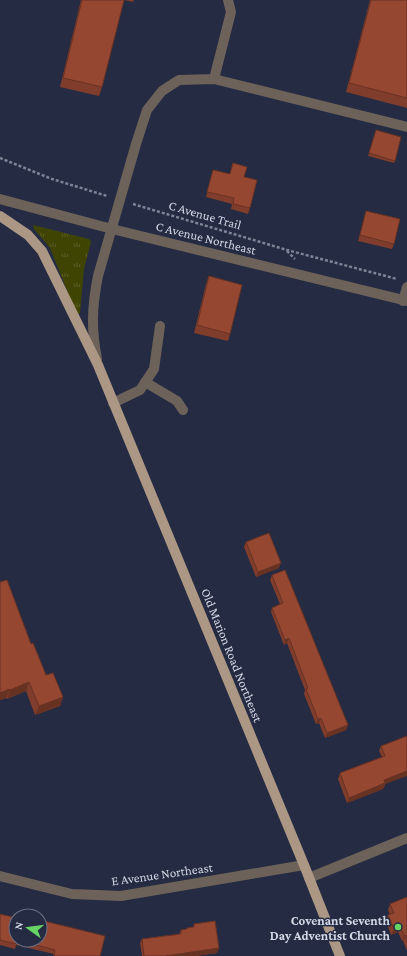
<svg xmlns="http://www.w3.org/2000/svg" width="407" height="956" viewBox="0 0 407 956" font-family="'Crimson Pro',serif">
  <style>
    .grass { fill: url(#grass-tufts) }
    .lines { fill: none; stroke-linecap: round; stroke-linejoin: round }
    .path { stroke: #7e8497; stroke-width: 2.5; stroke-dasharray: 3 2; stroke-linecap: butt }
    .minor { stroke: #6c6259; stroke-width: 10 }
    .major { stroke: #ab9784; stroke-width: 10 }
    .wall { fill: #803d2b }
    .shaded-wall { fill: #683223 }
    .building { fill: #954732; stroke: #683223 }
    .poi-dot { fill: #67d466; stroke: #252b42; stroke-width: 1.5 }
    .labels { text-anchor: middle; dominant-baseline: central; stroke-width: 3; stroke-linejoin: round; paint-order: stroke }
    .street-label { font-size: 13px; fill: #d3d8e7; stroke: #252b42 }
    .poi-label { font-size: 13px; font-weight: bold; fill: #d3d8e7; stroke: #252b42; text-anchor: end }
  </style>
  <defs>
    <pattern id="grass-tufts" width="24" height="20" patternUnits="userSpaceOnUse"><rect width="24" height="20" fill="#404403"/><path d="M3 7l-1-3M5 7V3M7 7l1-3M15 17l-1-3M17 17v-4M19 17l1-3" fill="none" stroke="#5b5e28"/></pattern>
  </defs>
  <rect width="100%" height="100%" fill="#252b42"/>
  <path class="grass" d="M33,225L89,239L91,242L84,269L80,313L77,315L50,248L34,229Z"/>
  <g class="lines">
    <path class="path" d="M0,158L52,179L107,196
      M133,204L287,250L397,279
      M287,251L295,259"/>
    <path class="minor" d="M214,79L231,12L228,0
      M0,199L112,229L407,301
      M403,301L407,287
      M97,359C91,329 92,306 98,276L136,144L147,110L162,91L179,80L214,79L407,127
      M145,382L177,401L183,410
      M113,403L140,390L154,369L160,326
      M0,876L72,894L121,896L304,865
      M309,878L407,838"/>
    <path class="major" d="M0,216L28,235L42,251L98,365L304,865L340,956"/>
  </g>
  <path class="wall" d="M81,0H124L102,87L99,96L60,87Z
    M124,0H134L133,2Z
    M370,0H407V108L346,92Z
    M376,130L395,161L394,163L368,156Z
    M233,163L244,177L250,208L248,214L231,209L232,204L206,197L213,170L230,174Z
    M366,211L394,244L392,249L358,241Z
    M209,276L230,334L228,341L194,333L206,284Z
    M246,542L279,568L256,577L244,547Z
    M272,575L348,725L346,730L325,738L319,723L316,724L304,694L305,690L287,643L284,645L271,612L272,608L280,604L270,580Z
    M31,644L46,675L63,697L60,706L35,715L26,691L7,699L6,698L0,700Z
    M407,736L383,789L347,803L338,779L340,773L382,757L379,751L381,746Z
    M407,897V951L403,941H402L398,932L391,935L386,921L388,915H390L388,910L390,904Z
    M0,914L100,956H53L54,954L16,945L15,949L0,945Z
    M194,924L219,948L217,953L195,956H142L140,943L142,939L179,934L181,930L186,929L187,928L193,927Z"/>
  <path class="shaded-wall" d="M281,563L279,568L256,577L258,572Z
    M289,638L287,643L284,645L285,640Z
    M29,682L26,691L7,699L10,690Z
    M10,689L6,698L0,700V693Z
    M63,697L60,706L35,715L39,706Z
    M321,718L319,723L316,724L318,719Z
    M348,725L346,730L325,738L327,733Z
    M407,771V776L385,784L383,789L347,803L349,798L384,780Z
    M400,926L398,932L391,935L394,929Z
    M404,935H405L403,941H402Z
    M219,948L217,953L195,956H165Z"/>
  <path class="building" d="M82,0H124L102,87L63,78Z
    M371,0H407V98L349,83Z
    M376,130L401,137L395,161L369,153Z
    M233,163L247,167L244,177L257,180L250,208L233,204L234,198L207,192L213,170L230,174Z
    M366,211L400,219L394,244L360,235Z
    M209,276L242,285L230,334L197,325Z
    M269,533L281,563L258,572L246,542Z
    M285,570L348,725L327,733L321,718L318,719L306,689L308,688L289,638L285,640L272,608L283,603L272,575Z
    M7,580L31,644L33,643L46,675L53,673L63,697L39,706L29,682L10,690V689L0,693V582Z
    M407,736V771L384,780L385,783L349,798L340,773L385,756L381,746Z
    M407,897V940L405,935H404L400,926L394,929L388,915L394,913L390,904Z
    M0,914L16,918V940H40V920L105,936L100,956H54L55,950L18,940L17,944L0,940Z
    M215,921L219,948L165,956H144L142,939L181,934V930L187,929V928L194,927V924Z"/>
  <circle class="poi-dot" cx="398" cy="927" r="4"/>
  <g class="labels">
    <g class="street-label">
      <text transform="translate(205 215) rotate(16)">C Avenue Trail</text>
      <text transform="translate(206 238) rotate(14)">C Avenue Northeast</text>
      <text transform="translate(232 655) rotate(68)">Old Marion Road Northeast</text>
      <text transform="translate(162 874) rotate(-8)">E Avenue Northeast</text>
    </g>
    <g class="poi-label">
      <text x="390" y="920">Covenant Seventh<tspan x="390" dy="15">Day Adventist Church</tspan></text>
    </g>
  </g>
  <g transform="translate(28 928) rotate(284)"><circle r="19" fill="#252b42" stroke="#6b7084"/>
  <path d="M0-3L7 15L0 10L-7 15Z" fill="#67d466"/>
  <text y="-6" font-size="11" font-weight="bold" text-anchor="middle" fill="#d3d8e7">N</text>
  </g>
</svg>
